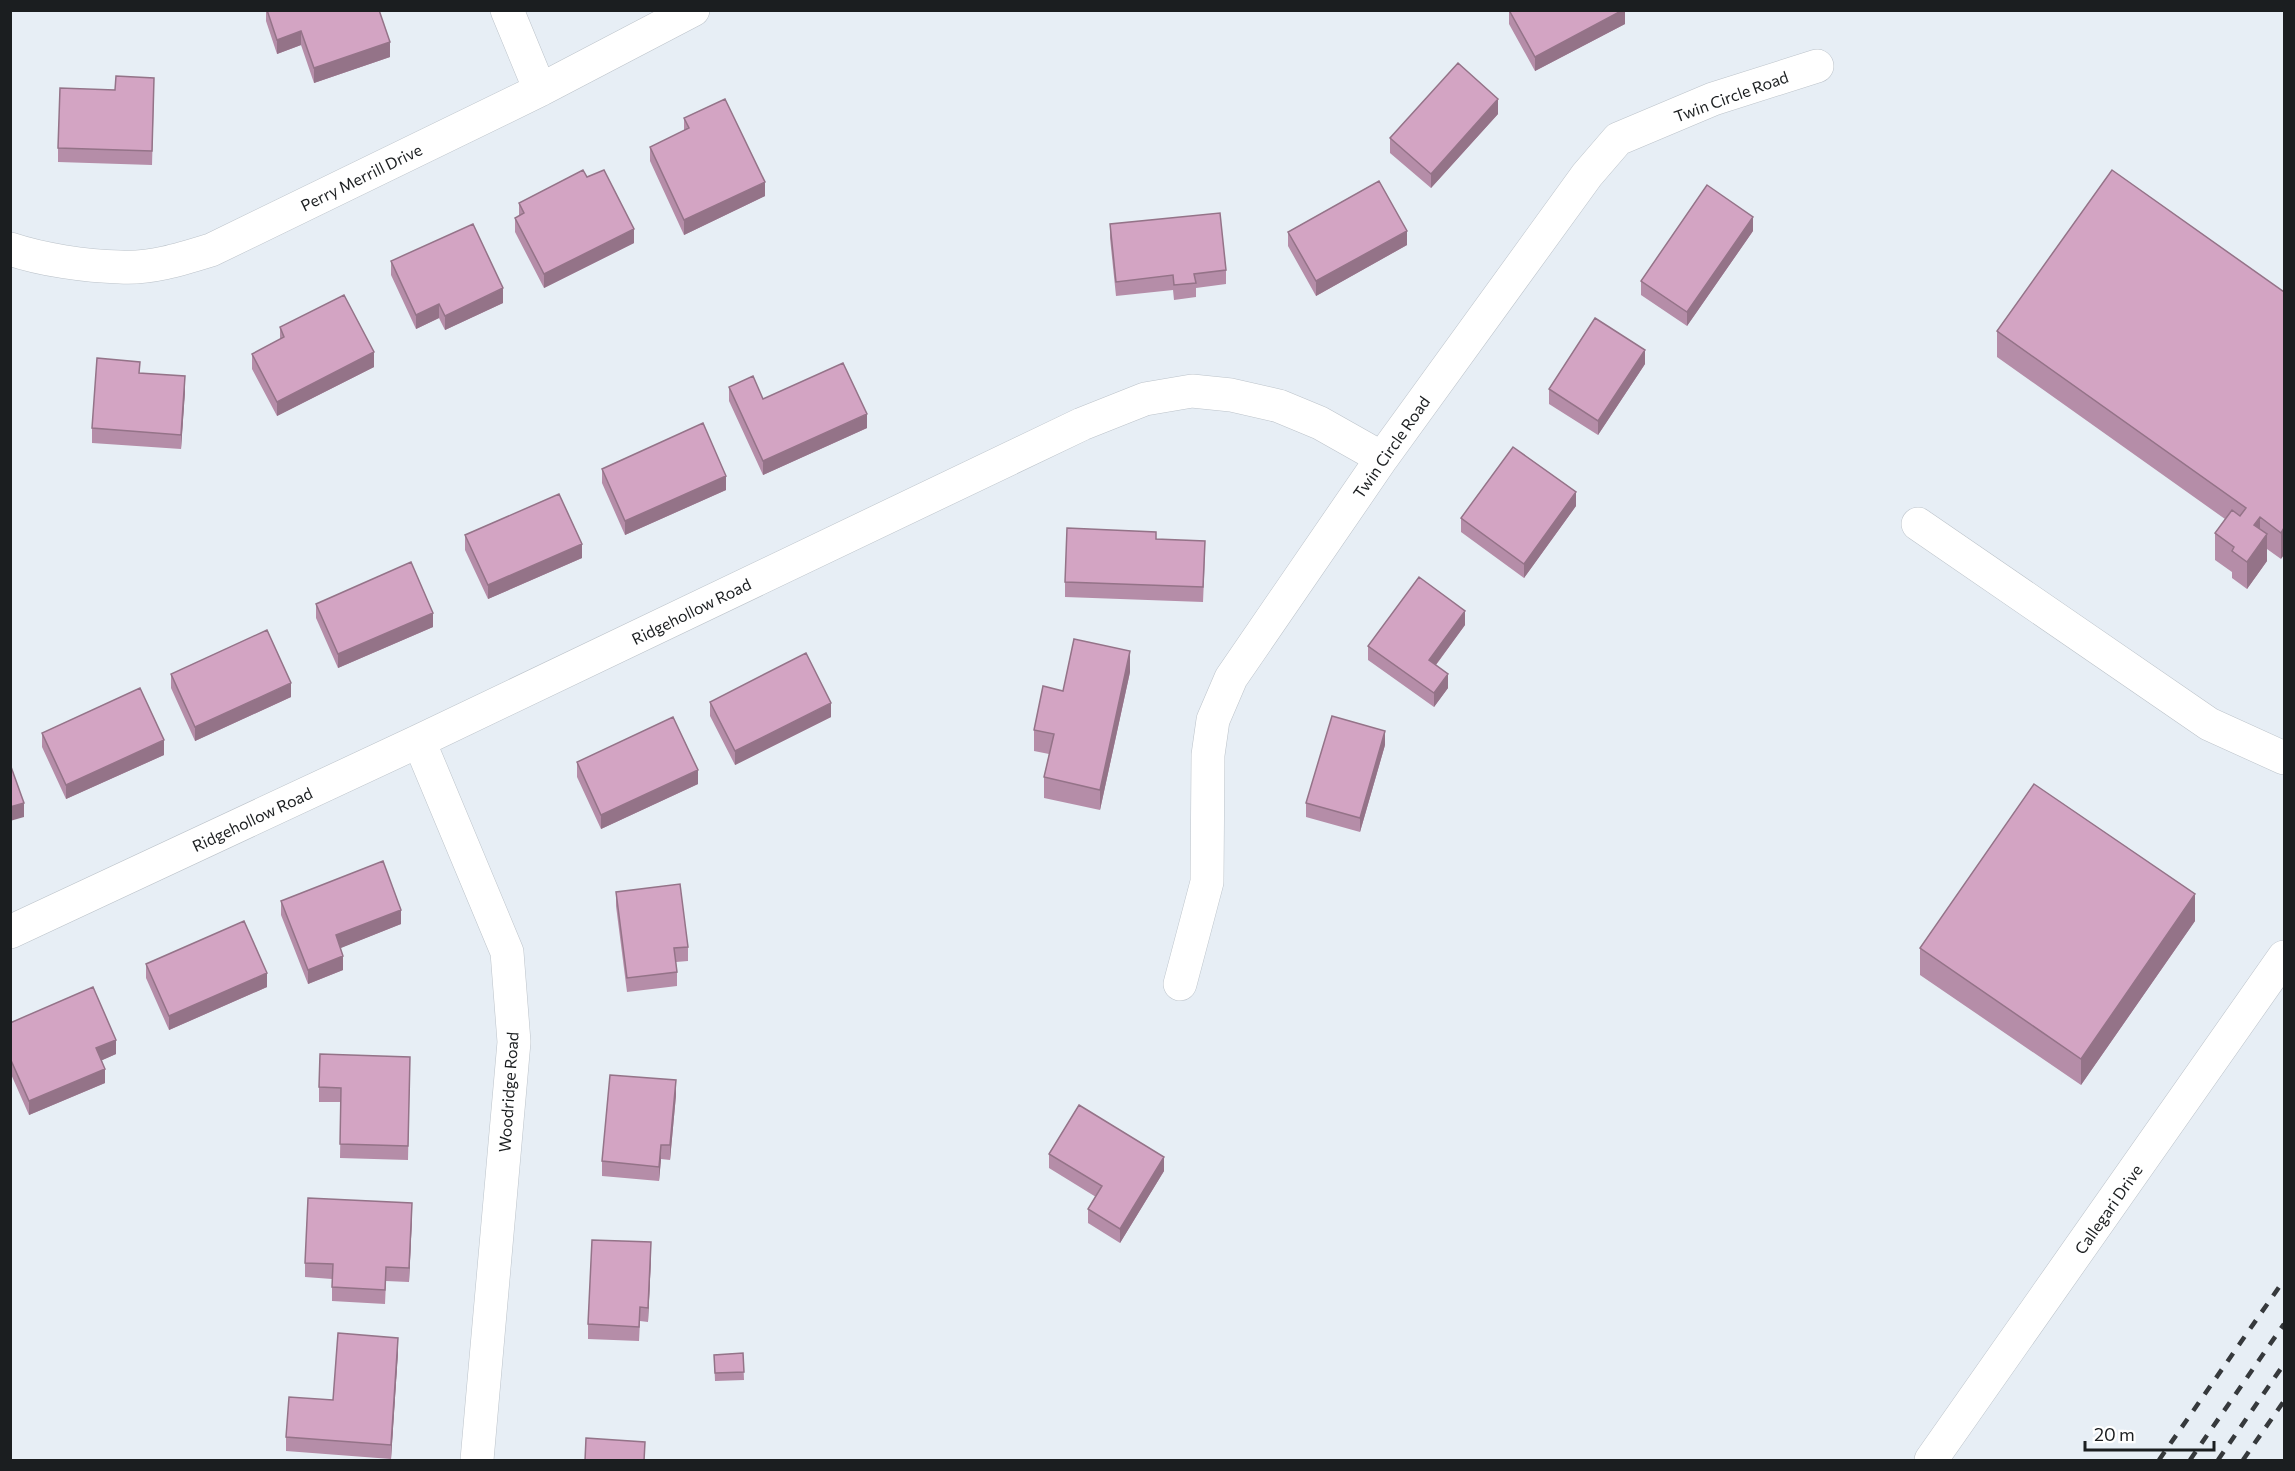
<svg xmlns="http://www.w3.org/2000/svg" width="2295" height="1471" viewBox="0 0 2295 1471" font-family="Commissioner,sans-serif">
  <style>
    .lines { fill: none; stroke-linecap: round; stroke-linejoin: round }
    .minor-casing { stroke: #bcc3ca; stroke-width: 34 }
    .minor { stroke: #fff; stroke-width: 33 }
    .rail { stroke: #36393c; stroke-width: 4.5; stroke-dasharray: 10 10; stroke-linecap: butt }
    .wall { fill: #b58da8 }
    .shaded-wall { fill: #947388 }
    .building { fill: #d3a4c3; stroke: #947388; stroke-width: 1.5 }
    .labels { text-anchor: middle; dominant-baseline: central; stroke-width: 6; stroke-linejoin: round; paint-order: stroke }
    .street-label { font-size: 16px; fill: #1b1e20; stroke: #fff }
  </style>
  <rect width="100%" height="100%" fill="#e7eef5"/>
  <g class="lines">
    <g class="minor-casing">
      <path id="minor" d="M507,10L540,90
        M10,249C43,260 85,266 120,267C151,269 182,259 211,250L540,90L693,10
        M1918,524L2209,724L2284,758
        M419,741L507,952L514,1042L477,1460
        M10,932L419,741L1082,424L1145,399L1192,391L1231,395L1279,406L1320,423L1382,458
        M1180,984L1207,882L1208,755L1213,720L1231,678L1382,458L1587,175L1618,139L1713,99L1817,66
        M1931,1460L2284,957"/>
    </g>
    <use href="#minor" class="minor"/>
    <path class="rail" d="M2159,1460L2284,1280
      M2190,1460L2284,1324
      M2218,1460L2284,1364
      M2243,1460L2284,1401"/>
  </g>
  <path class="wall" d="M266,10H379L390,57L314,83L301,45L277,54L266,21Z
    M1509,10H1625V24L1535,71L1509,24Z
    M154,92L152,165L58,162V148Z
    M1498,114L1431,188L1390,153V138Z
    M684,118L765,196L684,235L650,161V147L684,131Z
    M519,203L634,243L544,288L515,232V218L519,216Z
    M1110,224L1226,270V284L1196,288V297L1174,300L1173,290L1116,296L1110,238Z
    M1753,231L1687,326L1641,295V281Z
    M1288,232L1407,245L1316,296L1288,246Z
    M391,261L503,303L445,330L439,318L416,329L391,275Z
    M2284,292L2281,559L2267,549V561L2247,589L2232,578V572L2215,560V533L2225,519L1997,357V331Z
    M280,327L374,367L277,416L252,369V354L280,340Z
    M1645,364L1598,435L1549,404V389Z
    M140,373L185,391L181,449L92,443V428Z
    M729,387L763,399L867,428L763,475L729,401Z
    M602,469L726,490L625,535L602,483Z
    M1576,506L1524,578L1461,532V518Z
    M465,535L582,558L488,599L465,550Z
    M1156,539L1205,555L1203,602L1065,597V582Z
    M316,604L433,627L338,668L316,618Z
    M1465,625L1436,665L1448,688L1434,707L1368,660V646Z
    M1130,672L1100,810L1044,798V777L1049,754L1034,751V730L1063,691Z
    M171,674L291,697L195,741L171,688Z
    M710,702L831,717L735,765L710,716Z
    M42,733L164,755L66,799L42,747Z
    M1385,745L1360,832L1306,817V803Z
    M577,762L698,784L601,829L577,777Z
    M616,892L688,947V961L676,962L677,972V986L627,992L616,906Z
    M281,901L401,924L340,948L343,970L308,984L281,915Z
    M2195,921L2081,1085L1920,975V948Z
    M146,964L267,987L169,1030L146,978Z
    M10,1023L116,1054L102,1060L105,1083L29,1115L10,1072Z
    M410,1057L408,1160L340,1158L341,1102H319V1087Z
    M676,1095L670,1160L661,1159L659,1181L602,1176V1161Z
    M1049,1154L1164,1171L1120,1243L1088,1223V1209L1096,1197L1049,1168Z
    M412,1217L409,1282L386,1281L385,1304L332,1301V1279L305,1277V1263Z
    M651,1257L648,1322L640,1321L639,1341L588,1339V1324Z
    M398,1352L391,1459L286,1451V1437L333,1400Z
    M743,1353L744,1380L715,1381L714,1355Z"/>
  <path class="shaded-wall" d="M1623,10H1625V24L1535,71V57Z
    M301,31V45L277,54V40Z
    M390,42V57L314,83V68Z
    M1498,99V114L1431,188V174Z
    M765,182V196L684,235V220Z
    M1753,217V231L1687,326V312Z
    M634,229V243L544,288V274Z
    M1407,231V245L1316,296V281Z
    M503,288V303L445,330V316Z
    M439,304V318L416,329V315Z
    M1645,350V364L1598,435V421Z
    M374,352V367L277,416V402Z
    M185,376V391L181,449V435Z
    M867,414V428L763,475V461Z
    M726,476V490L625,535V521Z
    M1576,492V506L1524,578V564Z
    M2260,517V544L2254,525Z
    M2284,528V555L2281,559V533Z
    M2267,534V561L2247,589V562Z
    M582,544V558L488,599V585Z
    M1465,611V625L1429,674V660Z
    M433,613V627L338,668V654Z
    M1130,651V672L1100,810V790Z
    M1448,674V688L1434,707V693Z
    M291,683V697L195,741V727Z
    M831,703V717L735,765V751Z
    M1385,731V745L1360,832V818Z
    M164,740V755L66,799V785Z
    M698,770V784L601,829V815Z
    M24,803V817L10,821V807Z
    M2195,894V921L2081,1085V1059Z
    M401,910V924L336,950V935Z
    M343,956V970L308,984V970Z
    M267,973V987L169,1030V1016Z
    M116,1040V1054L96,1063V1048Z
    M105,1069V1083L29,1115V1101Z
    M676,1080V1095L670,1160V1145Z
    M661,1145V1159L659,1181V1167Z
    M1164,1157V1171L1120,1243V1229Z
    M412,1203V1217L409,1282V1268Z
    M651,1242V1257L648,1322V1308Z
    M398,1338V1352L391,1459V1445Z"/>
  <path class="building" d="M267,10H379L390,42L314,68L301,31L277,40Z
    M1509,10H1623L1535,57Z
    M1458,63L1498,99L1431,174L1390,138Z
    M116,76L154,78L152,151L58,148L60,88L115,90Z
    M725,99L765,182L684,220L650,147L689,128L684,118Z
    M583,170L587,177L604,170L634,229L544,274L515,218L524,213L519,203Z
    M2112,170L2284,292V528L2281,533L2260,517L2254,525L2267,534L2247,562L2232,551L2234,547L2215,533L2232,510L2240,516L2246,508L1997,331Z
    M1379,181L1407,231L1316,281L1288,232Z
    M1707,185L1753,217L1687,312L1641,281Z
    M1220,213L1226,270L1194,274L1196,283L1174,285L1173,275L1116,282L1110,224Z
    M473,224L503,288L445,316L439,304L416,315L391,261Z
    M344,295L374,352L277,402L252,354L284,337L280,327Z
    M1595,318L1645,350L1598,421L1549,389Z
    M97,358L140,362L139,373L185,376L181,435L92,428Z
    M843,363L867,414L763,461L729,387L753,376L763,399Z
    M703,423L726,476L625,521L602,469Z
    M1513,447L1576,492L1524,564L1461,518Z
    M559,494L582,544L488,585L465,535Z
    M1067,528L1156,532V539L1205,541L1203,587L1065,582Z
    M411,562L433,613L338,654L316,604Z
    M1419,577L1465,611L1429,660L1448,674L1434,693L1368,646Z
    M267,630L291,683L195,727L171,674Z
    M1074,639L1130,651L1100,790L1044,777L1054,734L1034,730L1043,686L1063,691Z
    M806,653L831,703L735,751L710,702Z
    M140,688L164,740L66,785L42,733Z
    M1332,716L1385,731L1360,818L1306,803Z
    M673,717L698,770L601,815L577,762Z
    M10,764L24,803L10,807Z
    M2034,784L2195,894L2081,1059L1920,948Z
    M383,861L401,910L336,935L343,956L308,970L281,901Z
    M680,884L688,947L674,948L677,972L627,978L616,892Z
    M244,921L267,973L169,1016L146,964Z
    M93,987L116,1040L96,1048L105,1069L29,1101L10,1058V1023Z
    M320,1054L410,1057L408,1146L340,1144L341,1088L319,1087Z
    M610,1075L676,1080L670,1145H661L659,1167L602,1161Z
    M1079,1105L1164,1157L1120,1229L1088,1209L1102,1186L1049,1154Z
    M308,1198L412,1203L409,1268L386,1267L385,1290L332,1287L333,1264L305,1263Z
    M592,1240L651,1242L648,1308L640,1307L639,1327L588,1324Z
    M338,1333L398,1338L391,1445L286,1437L289,1397L333,1400Z
    M743,1353L744,1372L715,1373L714,1355Z
    M586,1438L645,1442L644,1461H585Z"/>
  <g class="labels">
    <g class="street-label">
      <text transform="translate(1731 96) rotate(-20)">Twin Circle Road</text>
      <text transform="translate(361 177) rotate(-26)">Perry Merrill Drive</text>
      <text transform="translate(1391 447) rotate(-55)">Twin Circle Road</text>
      <text transform="translate(691 611) rotate(-26)">Ridgehollow Road</text>
      <text transform="translate(252 819) rotate(-25)">Ridgehollow Road</text>
      <text transform="translate(508 1092) rotate(-86)">Woodridge Road</text>
      <text transform="translate(2108 1209) rotate(-55)">Callegari Drive</text>
    </g>
  </g>
  <rect width="2295" height="1471" fill="none" stroke="#1b1e20" stroke-width="24"/>
  <path d="M2085 1441v9h129v-9" fill="none" stroke="#1b1e20" stroke-width="3"/>
  <text x="2094" y="1441" font-size="18" fill="#1b1e20" stroke="#ffffff" stroke-width="4.5" paint-order="stroke">20 m</text>
</svg>
